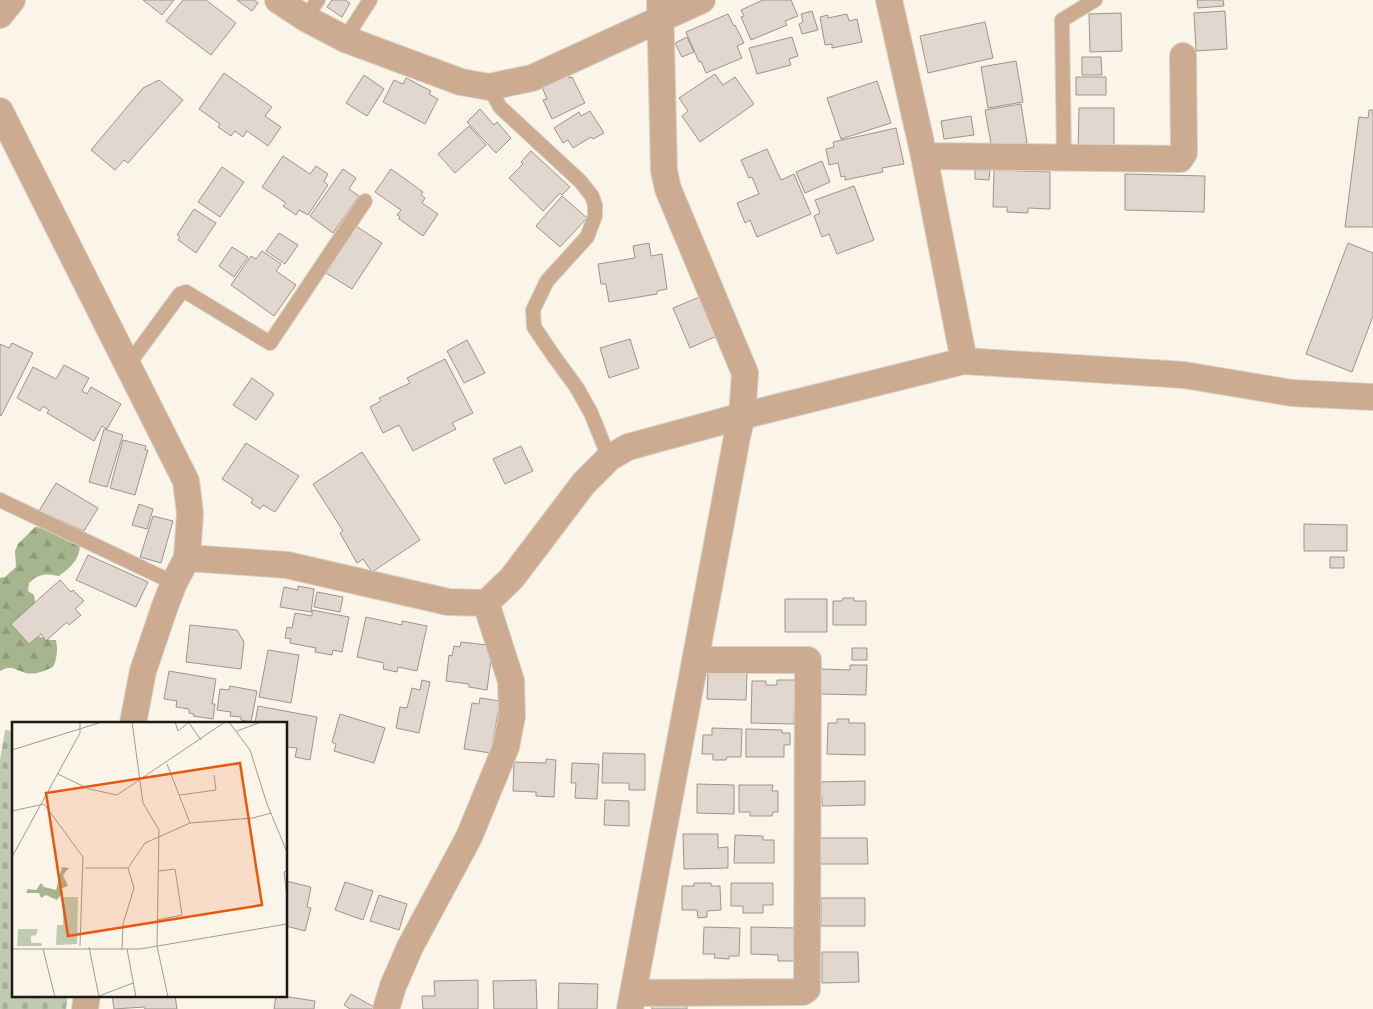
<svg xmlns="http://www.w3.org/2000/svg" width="1373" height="1009" viewBox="0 0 1373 1009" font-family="'Fira Sans Condensed',sans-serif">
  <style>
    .forest { fill: url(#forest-firs) }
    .cemetery { fill: url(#cemetery-stones) }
    .building { fill: #e2d7ce; stroke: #9f948c }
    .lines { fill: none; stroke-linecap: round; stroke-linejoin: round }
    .service-casing { stroke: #d7d1c6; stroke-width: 16 }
    .minor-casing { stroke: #d7d1c6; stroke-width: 28 }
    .service { stroke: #ccab91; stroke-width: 14 }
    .minor { stroke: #ccab91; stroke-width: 26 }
    .inset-road { fill: none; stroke: #a19c93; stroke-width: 1 }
    .view { fill: #e8590c; fill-opacity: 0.15; stroke: #e8590c; stroke-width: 2.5 }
    .inset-edge { fill: none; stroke: #1b1914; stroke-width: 2.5 }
  </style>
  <defs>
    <pattern id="forest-firs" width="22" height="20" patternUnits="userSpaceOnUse" patternTransform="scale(1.25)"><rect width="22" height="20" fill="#a5b58d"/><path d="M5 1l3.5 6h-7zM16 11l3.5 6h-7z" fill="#8d9b79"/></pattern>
    <pattern id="cemetery-stones" width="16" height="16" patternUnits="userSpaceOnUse" patternTransform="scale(1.25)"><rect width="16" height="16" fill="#bfcab1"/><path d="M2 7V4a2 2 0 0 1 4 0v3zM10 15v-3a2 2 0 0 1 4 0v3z" fill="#a4ad97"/></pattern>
  </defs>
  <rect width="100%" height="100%" fill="#fbf4e8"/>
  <path class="forest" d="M35,527L47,528L80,542C80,560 72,566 59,576C46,573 38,574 29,583L28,591L34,595L36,608L31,634L50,640H56C58,649 57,659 53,667C44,671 36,675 26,673C14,670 13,664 0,671V578L5,577L16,567L15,551L18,544Z"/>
  <path class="cemetery" d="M5,730L14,731V995H68L66,1009H0V760Z"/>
  <path class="building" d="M143,0H174L162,15Z
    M183,0H206L236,23L211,55L166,21Z
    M237,0H254L258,3L252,11Z
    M332,0H345L350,3L342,17L327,7Z
    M763,0H791L798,16L785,21L787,25L751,40L741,17L744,16L741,10Z
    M1197,0H1223L1224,6L1198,8Z
    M812,11L818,30L802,34L799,24L803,22L801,14Z
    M1225,11L1227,49L1196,51L1194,13Z
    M1121,13L1122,51L1090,52L1089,14Z
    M728,14L734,26L735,25L744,43L737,46L742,58L706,73L701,61L699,62L686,32Z
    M847,14L849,21L857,19L862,42L832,48V44L825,45L820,17L828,15V18Z
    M985,22L993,58L928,73L920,36Z
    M687,37L694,52L682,57L675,43Z
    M792,37L798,56L789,59L791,65L757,74L749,48Z
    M1082,57H1101L1102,75H1082Z
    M1016,61L1023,102L988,108L981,67Z
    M224,73L272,107L265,116L281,127L268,146L247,131L243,137L235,131L231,136L218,127L220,124L199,109Z
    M715,74L723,85L735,77L754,104L700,142L682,116L688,111L679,98Z
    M364,75L384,89L367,116L346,103Z
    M569,75V78L572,77L585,103L552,119L543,100L547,99L542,87Z
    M1076,77H1106V95H1076Z
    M406,78L431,91L429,94L438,99L425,124L383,102L394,80L403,84Z
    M159,80L183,100L128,163L124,160L115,170L91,150L143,88Z
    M877,81L891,123L841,139L827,98Z
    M1021,104L1027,143L992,149L985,110Z
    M1079,108H1114V154H1078Z
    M480,109L494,125L497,122L511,138L496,153L467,122Z
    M1369,110H1373V227H1345L1359,117L1368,118Z
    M590,111L604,133L593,139L591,137L573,148L568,140L563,143L554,128L579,112L581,116Z
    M971,116L974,135L944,139L941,121Z
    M469,126L486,145L455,173L438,154Z
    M896,128L904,164L882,168L883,172L845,180V176L841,177L838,163L829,165L826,149L834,147L833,142Z
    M767,149L781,180L794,174L811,214L757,237L750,220L745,223L737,203L759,194L752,177L749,178L741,160Z
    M531,151L570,187L562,195L560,193L543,211L509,178L523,164L521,162Z
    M283,156L310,174L316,166L328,174L324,181L328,185L308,215L299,210L296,215L283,206L286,203L262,187Z
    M822,161L830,182L805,193L796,172Z
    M222,167L244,182L220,217L198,202Z
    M343,169L356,178L349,189L359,196L333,233L310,216Z
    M391,169L423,192L421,195L425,198L422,203L438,214L423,236L399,219L400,217L397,215L401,210L375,192Z
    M975,170H990L989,180L975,179Z
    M994,170L1050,172V209L1028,208V213L1007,212V207H993Z
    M1125,174L1205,176L1204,212L1125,210Z
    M854,186L874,240L837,254L829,234L822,237L814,216L820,213L815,200Z
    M562,196L587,218L560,247L536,226Z
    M194,209L216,223L196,253L178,240L180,237L177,235Z
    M356,226L382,243L352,289L326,273Z
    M279,233L298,245L285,264L266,251Z
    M649,243L651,256L662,254L667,289L657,291V294L609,302L606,284H601L598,264L635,258L633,246Z
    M1348,243L1373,253V316L1352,372L1306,354Z
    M232,247L248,257L234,277L219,266Z
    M262,251L281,264L276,271L296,285L274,316L231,285L251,256L256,259Z
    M702,296L719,335L690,348L673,308Z
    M630,339L639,368L609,378L600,348Z
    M467,340L485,373L464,383L447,351Z
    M12,343L33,353L1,416L0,415V344L9,348Z
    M445,359L473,413L452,423L456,429L413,451L399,425L383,433L370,407L381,401L379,398L410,383L407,378Z
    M64,365L89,378L82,391L87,394L91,387L121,404L107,429L102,426L94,441L47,413L49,410L43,406L40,411L17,398L33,367L56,379Z
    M252,378L274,394L256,420L233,405Z
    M104,429L123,435L107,487L89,482Z
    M123,440L146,446L145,450H148L135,495L110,488Z
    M246,443L299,476L275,512L263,505L260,509L251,503L253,499L222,479Z
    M521,446L533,471L505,484L493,459Z
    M362,452L420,540L372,572L363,559L357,563L340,533L343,531L313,484Z
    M56,483L98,508L84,531L39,511Z
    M139,504L153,509L147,529L132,525Z
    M153,516L173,521L161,563L140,557Z
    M1304,524L1347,525V551H1304Z
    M88,555L148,582L136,607L76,580Z
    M1330,557H1344V568H1330Z
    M60,580L71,592L73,590L84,601L75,609L81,615L69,625L67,622L46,641L41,634L29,644L11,624Z
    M298,586L314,589L311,612L280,607L284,587L298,590Z
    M317,592L343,597L340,612L314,607Z
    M843,598H854V601H866V625H833V601H842Z
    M785,599H827V632H785Z
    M312,610L349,617L342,652L333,650L332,655L315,652L316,648L290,643L291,639L285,638L287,627L292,628L295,613L312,616Z
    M366,617L402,625V621L427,626L417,671L398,667L397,672L383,669L384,663L357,657Z
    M190,625L237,630L244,642L241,669L186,662Z
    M461,642L487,645V651L492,652L487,690L469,687V684L446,681L449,655L452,656L454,646L460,647Z
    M852,648H867V660H852Z
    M268,650L299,655L291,703L259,697Z
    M850,665H867L866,695L821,694V669L850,670Z
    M708,670L747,671L746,700L707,699Z
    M169,671L216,679L212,704H215L213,719L193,716L194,714L189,713V709L176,707L177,701L164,699Z
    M422,680L430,682L419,733L396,728L400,707L407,708L412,688L420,690Z
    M777,680H795L794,724L751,723L752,681H766V685H777Z
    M230,686L257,691L251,722L241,720V717L230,716L231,712L217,710L220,689L229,690Z
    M480,698L500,701L491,753L464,749L472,703L479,704Z
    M258,706L317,717L310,760L295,757L297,748L286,747V723H255Z
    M340,714L385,728L374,763L334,751L336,744L332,742Z
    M837,719H849V723H865V755L827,754L828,723H837Z
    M712,728L742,729L741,757H727L726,760H713V754H702L703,735H712Z
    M746,729L782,730V733H790V745H784V757H746Z
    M603,753L645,754V790H629V783H602Z
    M546,759L556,760L554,797L536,796V792L513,791L514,762L546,763Z
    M572,763L599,764L597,799L575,798L576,783H571Z
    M865,781V805L822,806V797H817V782Z
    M697,784L734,785V814L697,813Z
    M739,785H773L772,791H778V812H773L772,816H750V812H739Z
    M605,800L629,801V826L604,825Z
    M683,834H718V848L728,847V868L684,869Z
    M735,835L763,836V840H774V863H734Z
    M820,838H867L868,864H820Z
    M286,881L311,887L307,907L311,908L305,931L286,926Z
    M345,882L373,891L363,920L335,910Z
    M694,883H711V886H720L721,910L707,911V917L698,918L697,910H682V886H694Z
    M731,883H773V905H763V913H743V906H731Z
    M379,895L407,904L399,930L370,921Z
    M821,898H865V926H821Z
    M704,927L740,928L739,956H729V959L714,958L715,954H703Z
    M751,927L794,928V961H778V955L751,954Z
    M822,952H858L859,982L822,983Z
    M478,980V1009H423L422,996H435L434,981Z
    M536,980L537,1009H494L493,981Z
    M559,983L598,984L597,1009H558Z
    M351,994L374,1007L373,1009H350L344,1005Z
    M112,995H175L177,1009H145L144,1007L114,1009Z
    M276,995L315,1001L314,1009H274Z
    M652,1006H687V1009H652Z"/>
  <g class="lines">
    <g class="service-casing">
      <path id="service" d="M305,18L318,0
        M345,39L370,0
        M489,87L500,107L580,181L592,196L595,205V216L587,237L547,281L533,310L534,327L553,355L577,388L591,413L609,458
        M1064,158L1062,20L1095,0
        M128,365L180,294L186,292L270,343L365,201
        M0,500L174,583"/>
    </g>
    <g class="minor-casing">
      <path id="minor" d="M278,0L305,18L345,39L461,82L489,87L532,78L702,0
        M889,0L924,156L964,361
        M0,15L12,0
        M0,111L186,481L190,513L187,558L174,583L165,606L143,671L133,723
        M924,156L1180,159L1184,153L1183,56
        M187,558L287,565L448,602L486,603L512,578L584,483L609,458L628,447L742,416L964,361L1184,375L1292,393L1373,397
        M633,993L803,992L807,989L808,660H696
        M85,1009L87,995
        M386,1009L393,986L410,947L469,837L506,747L512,716L511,681L486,603
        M630,1009L737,437L742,416L745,373L668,189L664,171L660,0"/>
    </g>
    <use href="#service" class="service"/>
    <use href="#minor" class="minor"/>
  </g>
  <g transform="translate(12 722)">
    <rect width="275" height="275" fill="#fbf4e8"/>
    <path d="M50,145L57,146L51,153L56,164L48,167L51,170L45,178L34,173L29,176L27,171H14L16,167L24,168L29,161L32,165L44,168Z" fill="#a5b58d"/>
    <path d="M51,175H66L65,222L44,223L45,203H51ZM6,207H26L24,213L19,214V221H29L30,224H5Z" fill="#bfcab1"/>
    <path class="inset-road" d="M120,0L131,81L147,108L145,224L156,275M163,0L166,9L177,0M217,0L238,28L255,82L275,130M177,1L189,18M225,9L249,0M0,28L90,0M155,42L178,101M46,52L77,67L105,73L213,0M168,73L204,68L202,53M0,89L32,82L71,135L68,224M0,135L68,11V0M73,146H116L133,121L178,101L241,96L259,91M275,149L272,150L275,175M145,198L170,193L163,147L147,149M77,225L87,275M0,227H128L275,202M31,227L43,275M110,227L111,202L122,166L116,146M115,227L124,275M87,274L121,261"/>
    <path class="view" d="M228,41L250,183L56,214L34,71Z"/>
    <rect width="275" height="275" class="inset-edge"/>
  </g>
</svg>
